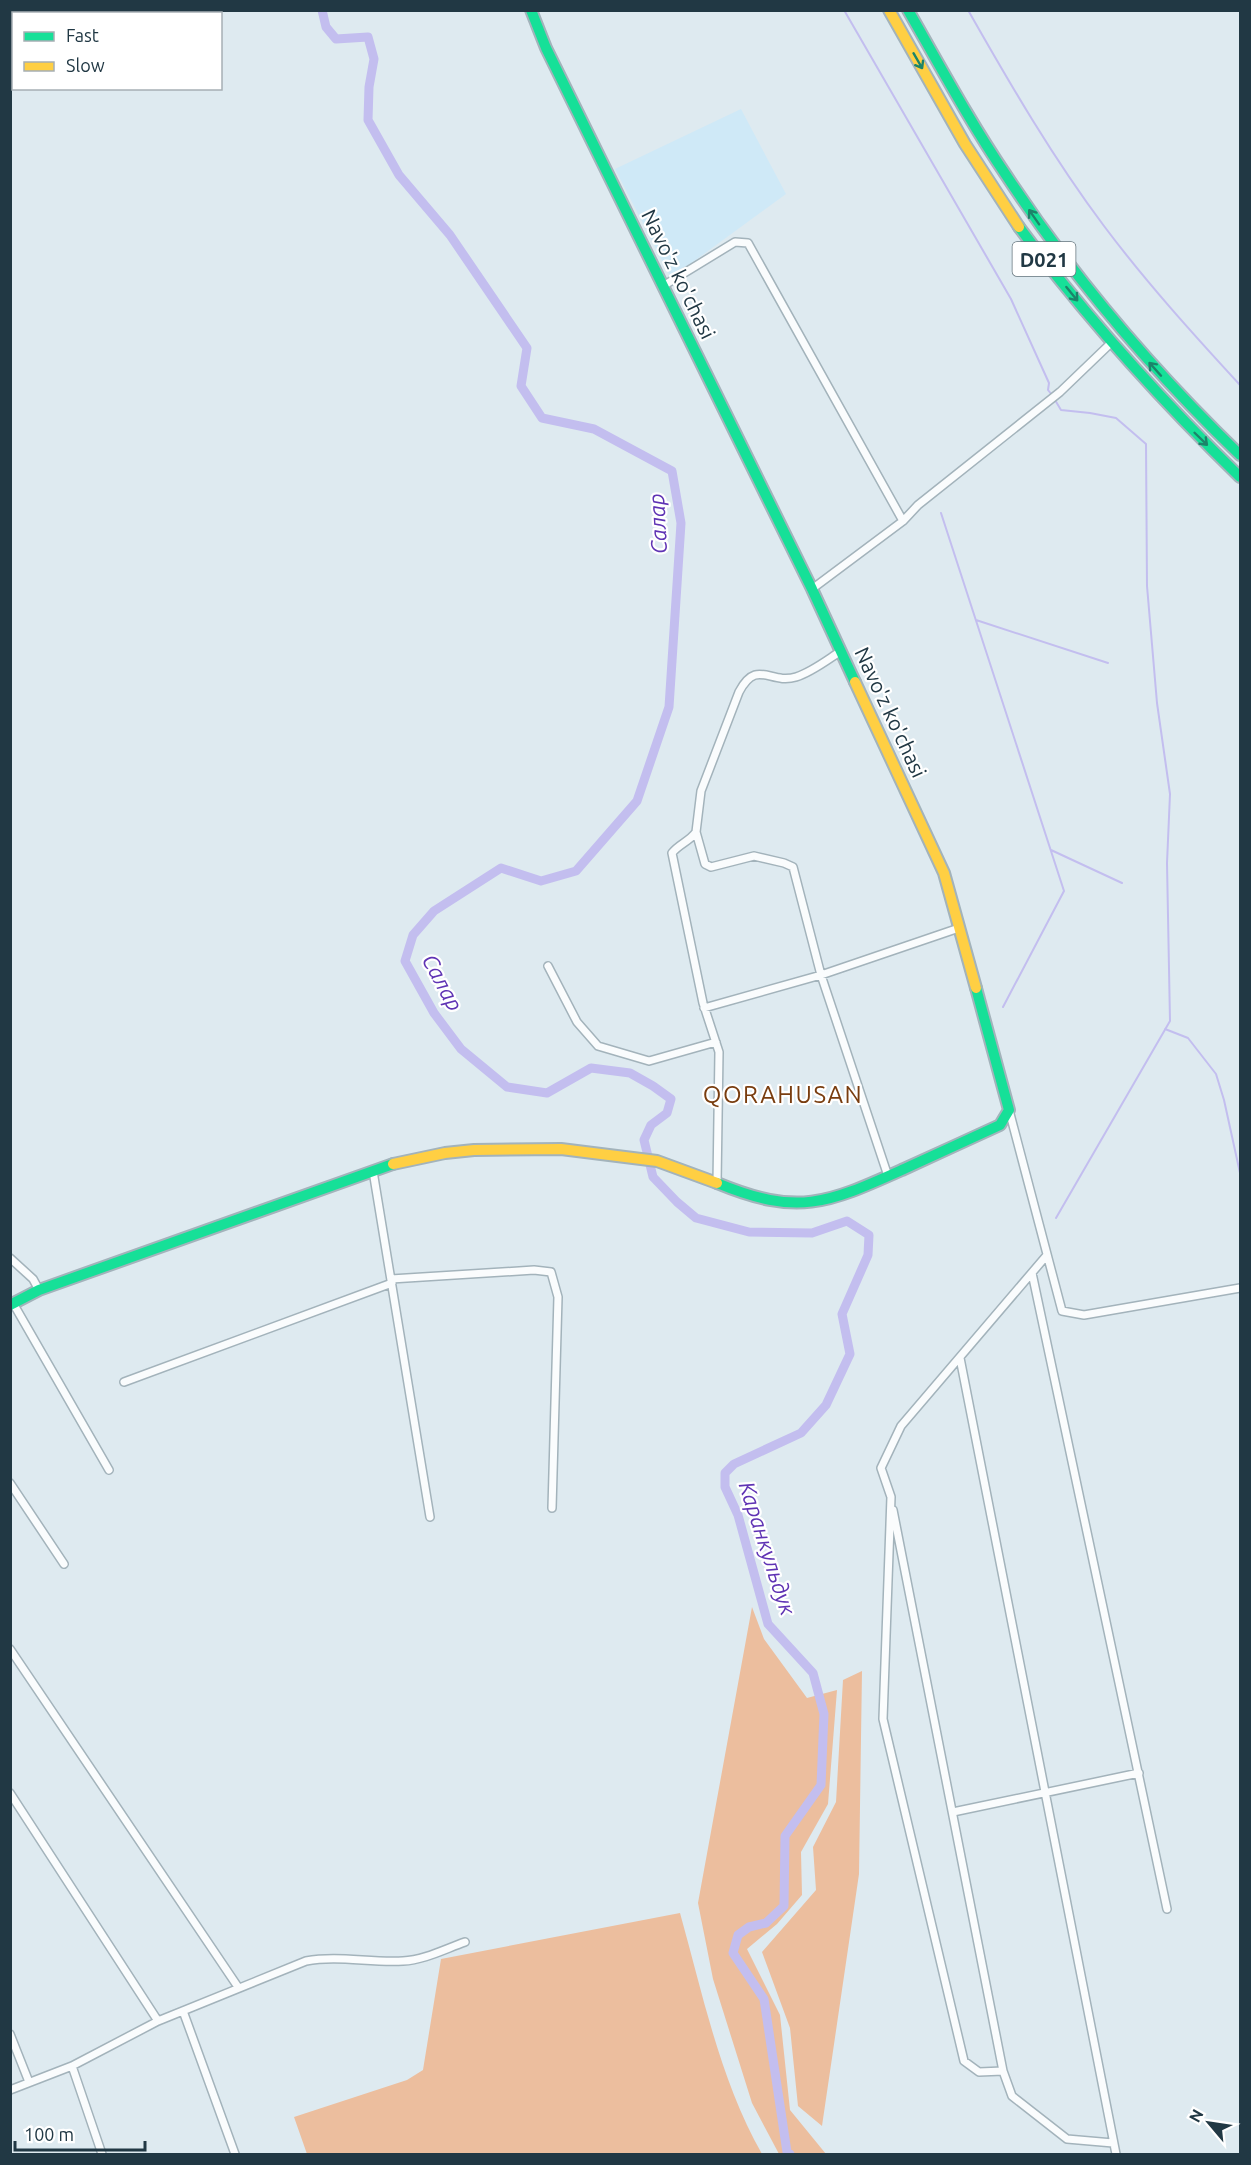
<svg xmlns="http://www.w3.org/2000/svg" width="1251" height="2165" viewBox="0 0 1251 2165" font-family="Ubuntu,sans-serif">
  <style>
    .built { fill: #cfe9f7 }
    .green { fill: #ecbe9e }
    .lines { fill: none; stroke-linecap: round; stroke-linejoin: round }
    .stream { stroke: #c3beef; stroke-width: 2 }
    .canal { stroke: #c3beef; stroke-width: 9 }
    .street-casing { stroke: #a3b3bb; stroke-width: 10 }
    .fast-casing { stroke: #a3b3bb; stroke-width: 14 }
    .slow-casing { stroke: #a3b3bb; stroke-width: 14 }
    .street { stroke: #fafcfd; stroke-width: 7 }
    .fast { stroke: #16e098; stroke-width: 10 }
    .slow { stroke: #ffcf43; stroke-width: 10 }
    .oneway { stroke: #1c846a }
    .labels { text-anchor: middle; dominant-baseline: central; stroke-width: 4.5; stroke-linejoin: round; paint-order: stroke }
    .shield { fill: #fff; stroke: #64747c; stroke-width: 1.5 }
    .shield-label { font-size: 20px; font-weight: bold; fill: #213844 }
    .street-label { font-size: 21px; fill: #213844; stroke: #fff }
    .water-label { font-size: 22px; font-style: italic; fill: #5f33b4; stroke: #fff }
    .quarter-label { font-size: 24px; letter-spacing: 1.5px; fill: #793d0f; stroke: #fff }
  </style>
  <rect width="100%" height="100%" fill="#deeaf0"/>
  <path class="built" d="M741,109L786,194L671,278L615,169Z"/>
  <path class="green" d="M752,1607L764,1639L807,1698L837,1690L828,1804L801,1852L802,1895L777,1924L747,1949L780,2015L790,2110L826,2154H779L752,2103L713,1979L698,1903Z
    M862,1671L859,1874L822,2126L798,2106L790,2028L762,1952L816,1890L813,1847L836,1802L843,1680Z
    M680,1913C703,1995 720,2080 762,2154H307L294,2117L407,2080L423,2070L441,1959Z"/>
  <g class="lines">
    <path class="stream" d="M844,10L1011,299L1049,383L1048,390L1052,395
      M968,10C1010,84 1053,158 1104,226C1146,282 1193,334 1240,385
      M1055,400L1061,410L1090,413L1116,418L1146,444L1147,586L1157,703L1170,794L1167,863L1170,1021L1056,1218
      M941,513L1064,891L1003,1007
      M976,620L1108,663
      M1051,850L1122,883
      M1165,1029L1188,1038L1216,1074L1224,1100L1240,1173"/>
    <path class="canal" d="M322,10L326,27L336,39L368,37L374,59L369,87L368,120L399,175L450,235L527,348L521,386L542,418L594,429L672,471L681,523L669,707L637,801L576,871L541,881L501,868L434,911L413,935L405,961L434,1013L461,1049L507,1087L547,1093L591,1068L630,1073L653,1086L671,1099L667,1113L651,1125L644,1140L653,1177L677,1202L696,1218L749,1232L812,1233L847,1221L869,1235L868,1255L842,1314L850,1354L826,1405L801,1433L734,1464L725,1473V1487L738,1515L768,1624L813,1673L824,1714L821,1785L785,1836L784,1906L766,1923L749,1927L738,1935L733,1953L764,1999L787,2152L790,2154"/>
    <g class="street-casing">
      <path id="street" d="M663,286L735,242L748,243L903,521
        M812,589L903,521L918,505L1060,392L1111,343
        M696,832L705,864L711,867L754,856L784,863L793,867L821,975L888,1176
        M548,966L577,1022L598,1046L649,1061L716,1042
        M704,1008L821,975L959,928
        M1009,1110L1062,1311L1084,1315L1240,1288
        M373,1171L430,1517
        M717,1183L719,1052L703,1003L672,853C679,844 690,841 696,832L701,791L739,692C757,658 770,685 796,677C812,672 827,660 841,651
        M10,1258L33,1279L39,1290
        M1032,1273L1167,1909
        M391,1279L534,1270L551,1272L558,1297L552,1508
        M13,1303L109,1470
        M960,1358L1116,2154
        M124,1382L392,1283
        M10,1483L64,1564
        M893,1510L1003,2071L1012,2096L1067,2139L1113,2143
        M10,1649L238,1987
        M10,1793L158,2021
        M953,1812L1139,1773
        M183,2011L235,2154
        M10,2034L29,2082
        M72,2066L102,2154
        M1003,2071L979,2072L964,2061L883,1719L891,1497L881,1468L901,1426L1047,1255
        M10,2090L72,2066L158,2021L306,1961C338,1955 370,1963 403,1961C424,1960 445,1949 465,1942"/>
    </g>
    <g class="fast-casing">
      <path id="fast" d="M531,10L546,48L812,589L855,682
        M908,10C940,66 970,122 1006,175C1073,277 1152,370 1240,455
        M1019,227C1086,317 1160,399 1240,477
        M717,1183C799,1217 828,1203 904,1169C936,1154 968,1140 1000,1125L1009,1110L976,988
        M10,1305L39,1290L393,1164"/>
    </g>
    <g class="slow-casing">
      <path id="slow" d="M889,10L965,144L1019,227
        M855,682L944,873L976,988
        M393,1164L445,1153L474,1150L561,1149L657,1161L717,1183"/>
    </g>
    <use href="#street" class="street"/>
    <use href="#fast" class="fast"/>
    <use href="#slow" class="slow"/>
  </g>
  <defs><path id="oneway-shaft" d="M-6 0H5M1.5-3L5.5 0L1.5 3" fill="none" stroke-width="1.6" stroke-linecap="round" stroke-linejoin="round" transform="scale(1.5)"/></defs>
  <g class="oneway">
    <use href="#oneway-shaft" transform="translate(918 61) rotate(60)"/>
    <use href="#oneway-shaft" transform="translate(1034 217) rotate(-125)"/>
    <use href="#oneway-shaft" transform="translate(1072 294) rotate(51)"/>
    <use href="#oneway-shaft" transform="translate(1155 369) rotate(-132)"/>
    <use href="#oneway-shaft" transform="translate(1201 439) rotate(44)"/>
  </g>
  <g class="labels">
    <rect class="shield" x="1012.5" y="242" width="63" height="34" rx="4.5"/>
    <g class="shield-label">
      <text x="1044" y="259">D021</text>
    </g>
    <g class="street-label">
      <text transform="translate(679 274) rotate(64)">Navo'z ko'chasi</text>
      <text transform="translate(891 712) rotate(65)">Navo'z ko'chasi</text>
    </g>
    <g class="water-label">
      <text transform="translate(657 524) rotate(-93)">Салар</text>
      <text transform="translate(443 982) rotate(62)">Салар</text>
      <text transform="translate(768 1548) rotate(72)">Каранкульдук</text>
    </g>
    <g class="quarter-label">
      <text x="783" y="1094">QORAHUSAN</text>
    </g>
  </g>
  <rect width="1251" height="2165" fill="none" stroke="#213844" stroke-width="24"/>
  <rect x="12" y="12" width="210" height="78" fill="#ffffff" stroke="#a6afb4" stroke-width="1.5"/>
  <rect x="24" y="32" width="30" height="9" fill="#16e098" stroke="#a6afb4" stroke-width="1.5"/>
  <text x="66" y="42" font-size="18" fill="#213844">Fast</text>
  <rect x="24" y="62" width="30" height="9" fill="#ffcf43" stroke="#a6afb4" stroke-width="1.5"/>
  <text x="66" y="72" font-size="18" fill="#213844">Slow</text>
  <g transform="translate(1209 2123) rotate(299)" stroke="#ffffff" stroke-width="4.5" paint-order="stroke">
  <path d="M0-4.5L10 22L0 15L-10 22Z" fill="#213844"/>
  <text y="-9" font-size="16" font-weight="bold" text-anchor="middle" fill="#213844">N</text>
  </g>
  <path d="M15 2141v9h130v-9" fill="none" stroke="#213844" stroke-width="3"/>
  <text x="24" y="2141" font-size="18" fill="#213844" stroke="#ffffff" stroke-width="4.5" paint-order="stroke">100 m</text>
</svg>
